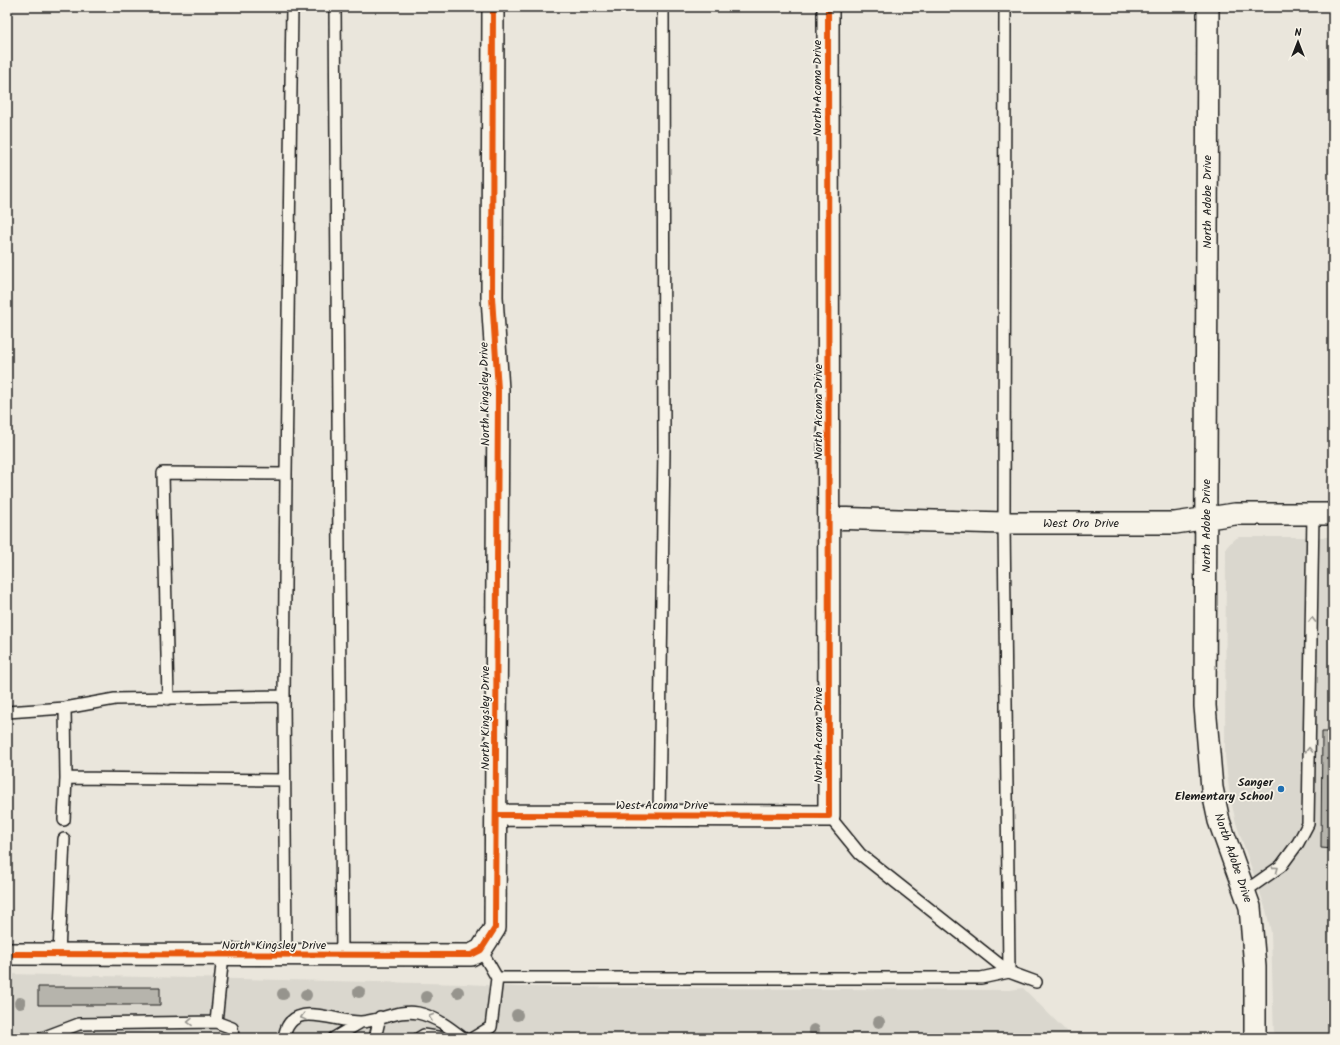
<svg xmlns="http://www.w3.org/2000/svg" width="1340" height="1045" viewBox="0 0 1340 1045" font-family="Kalam,sans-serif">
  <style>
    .built { fill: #dad7ce }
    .building { fill: #b6b4ac; stroke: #1c1c1c }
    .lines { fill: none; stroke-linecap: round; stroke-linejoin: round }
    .service-casing { stroke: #1c1c1c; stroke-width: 14 }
    .minor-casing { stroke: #1c1c1c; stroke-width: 24 }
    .service { stroke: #f7f3e8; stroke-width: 11 }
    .minor { stroke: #f7f3e8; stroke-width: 21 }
    .cycleway-casing { stroke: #f7f3e8; stroke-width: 8 }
    .cycleway { stroke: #e8590c; stroke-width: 6 }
    .tree { fill: #96948d }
    .oneway { stroke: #94928c }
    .poi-dot { fill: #1f6fb2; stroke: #f7f3e8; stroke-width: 1.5 }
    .labels { text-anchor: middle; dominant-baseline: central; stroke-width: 3.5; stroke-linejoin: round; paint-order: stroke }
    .street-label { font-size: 12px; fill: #1c1c1c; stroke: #f7f3e8 }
    .poi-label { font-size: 12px; font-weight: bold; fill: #1c1c1c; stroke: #f7f3e8; text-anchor: end }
  </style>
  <rect width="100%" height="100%" fill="#eae6dc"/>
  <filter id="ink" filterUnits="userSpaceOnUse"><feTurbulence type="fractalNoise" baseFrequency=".025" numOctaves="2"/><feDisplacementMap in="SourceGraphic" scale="8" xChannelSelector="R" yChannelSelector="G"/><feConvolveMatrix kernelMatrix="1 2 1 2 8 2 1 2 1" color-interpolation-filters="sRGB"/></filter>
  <g filter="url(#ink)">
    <path class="built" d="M1239,537H1333V1038H1274L1271,932L1266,910L1236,823L1230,796L1225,756L1226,548L1233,540Z
      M7,974L467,984L520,987L1010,990L1023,988L1073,1038H7Z"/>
    <path class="building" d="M1322,732H1333V849L1321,848Z
      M38,987H160V1005H38Z"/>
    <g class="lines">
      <g class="service-casing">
        <path id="service" d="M335,7L342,956
          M1005,7L1004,523L1009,972
          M286,474L292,7
          M168,699L163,473L286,474L284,696
          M65,708L66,778L284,780
          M7,712L65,708L115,699L284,696L286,956
          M659,816L664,449L663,7
          M829,816L860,854L1009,972L1036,982
          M64,820L66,778
          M1244,892L1281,866L1298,843L1308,824L1313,514
          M59,954L64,839
          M497,978H981L1009,972
          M216,1022L223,955
          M42,1038L79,1024L216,1022L232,1028L233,1038
          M284,1038C290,997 336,1023 361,1022C381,1021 398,1009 418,1013C436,1017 449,1027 463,1038
          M334,1038L361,1022
          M375,1038L380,1017
          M419,1038L424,1035L443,1038
          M473,1038L491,1027L497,978L481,950"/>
      </g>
      <g class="minor-casing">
        <path id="minor" d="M1208,7L1205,706L1212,788L1219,821L1250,907L1255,967V1038
          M829,518L1004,523H1175L1235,514H1333
          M496,815L829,816L828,7
          M7,954L471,955L481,950L495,928L498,390L492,297L493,7"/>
      </g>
      <use href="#service" class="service"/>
      <use href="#minor" class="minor"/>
      <g class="cycleway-casing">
        <path id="cycleway" d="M496,815L829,816L828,7
          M7,954L471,955L481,950L495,928L498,390L492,297L493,7"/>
      </g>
      <use href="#cycleway" class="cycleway"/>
    </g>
    <g class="tree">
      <circle cx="359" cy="992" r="6"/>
      <circle cx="458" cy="992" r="6"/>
      <circle cx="283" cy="994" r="6"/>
      <circle cx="306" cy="995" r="6"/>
      <circle cx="426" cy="997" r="6"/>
      <circle cx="20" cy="1003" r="6"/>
      <circle cx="517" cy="1015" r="6"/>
      <circle cx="879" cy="1022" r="6"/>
      <circle cx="814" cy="1030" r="6"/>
    </g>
    <defs><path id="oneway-chevron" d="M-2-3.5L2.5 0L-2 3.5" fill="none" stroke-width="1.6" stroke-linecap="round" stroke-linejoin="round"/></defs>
    <g class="oneway">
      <use href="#oneway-chevron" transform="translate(1312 620) rotate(-89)"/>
      <use href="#oneway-chevron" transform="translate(1309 750) rotate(-89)"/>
      <use href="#oneway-chevron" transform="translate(1276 869) rotate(-36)"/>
      <use href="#oneway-chevron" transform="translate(303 1017) rotate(165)"/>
      <use href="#oneway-chevron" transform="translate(431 1017) rotate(-163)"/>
      <use href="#oneway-chevron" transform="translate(190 1022) rotate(179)"/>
    </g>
  </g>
  <circle class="poi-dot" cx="1281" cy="789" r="4"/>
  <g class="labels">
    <g class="street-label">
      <text transform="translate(817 88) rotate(-90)">North Acoma Drive</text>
      <text transform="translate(1207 202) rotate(-90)">North Adobe Drive</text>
      <text transform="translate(485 394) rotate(-91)">North Kingsley Drive</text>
      <text transform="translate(818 412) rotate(-90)">North Acoma Drive</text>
      <text x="1081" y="523">West Oro Drive</text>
      <text transform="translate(1206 526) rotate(-90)">North Adobe Drive</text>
      <text transform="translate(485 718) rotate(-90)">North Kingsley Drive</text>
      <text transform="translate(818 735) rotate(-90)">North Acoma Drive</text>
      <text x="662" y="805">West Acoma Drive</text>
      <text transform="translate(1233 858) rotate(71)">North Adobe Drive</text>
      <text x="274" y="945">North Kingsley Drive</text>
    </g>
    <g class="poi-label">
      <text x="1273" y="782">Sanger<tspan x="1273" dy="14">Elementary School</tspan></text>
    </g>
  </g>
  <rect width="1340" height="1045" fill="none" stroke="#f7f3e8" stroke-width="24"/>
  <rect x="12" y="12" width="1316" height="1021" fill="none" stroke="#1c1c1c" stroke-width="1.5" filter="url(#ink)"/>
  <g transform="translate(1298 42)" stroke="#f7f3e8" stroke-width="3" paint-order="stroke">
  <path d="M0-3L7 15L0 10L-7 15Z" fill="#1c1c1c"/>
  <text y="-6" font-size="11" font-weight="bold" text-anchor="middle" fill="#1c1c1c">N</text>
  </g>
</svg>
